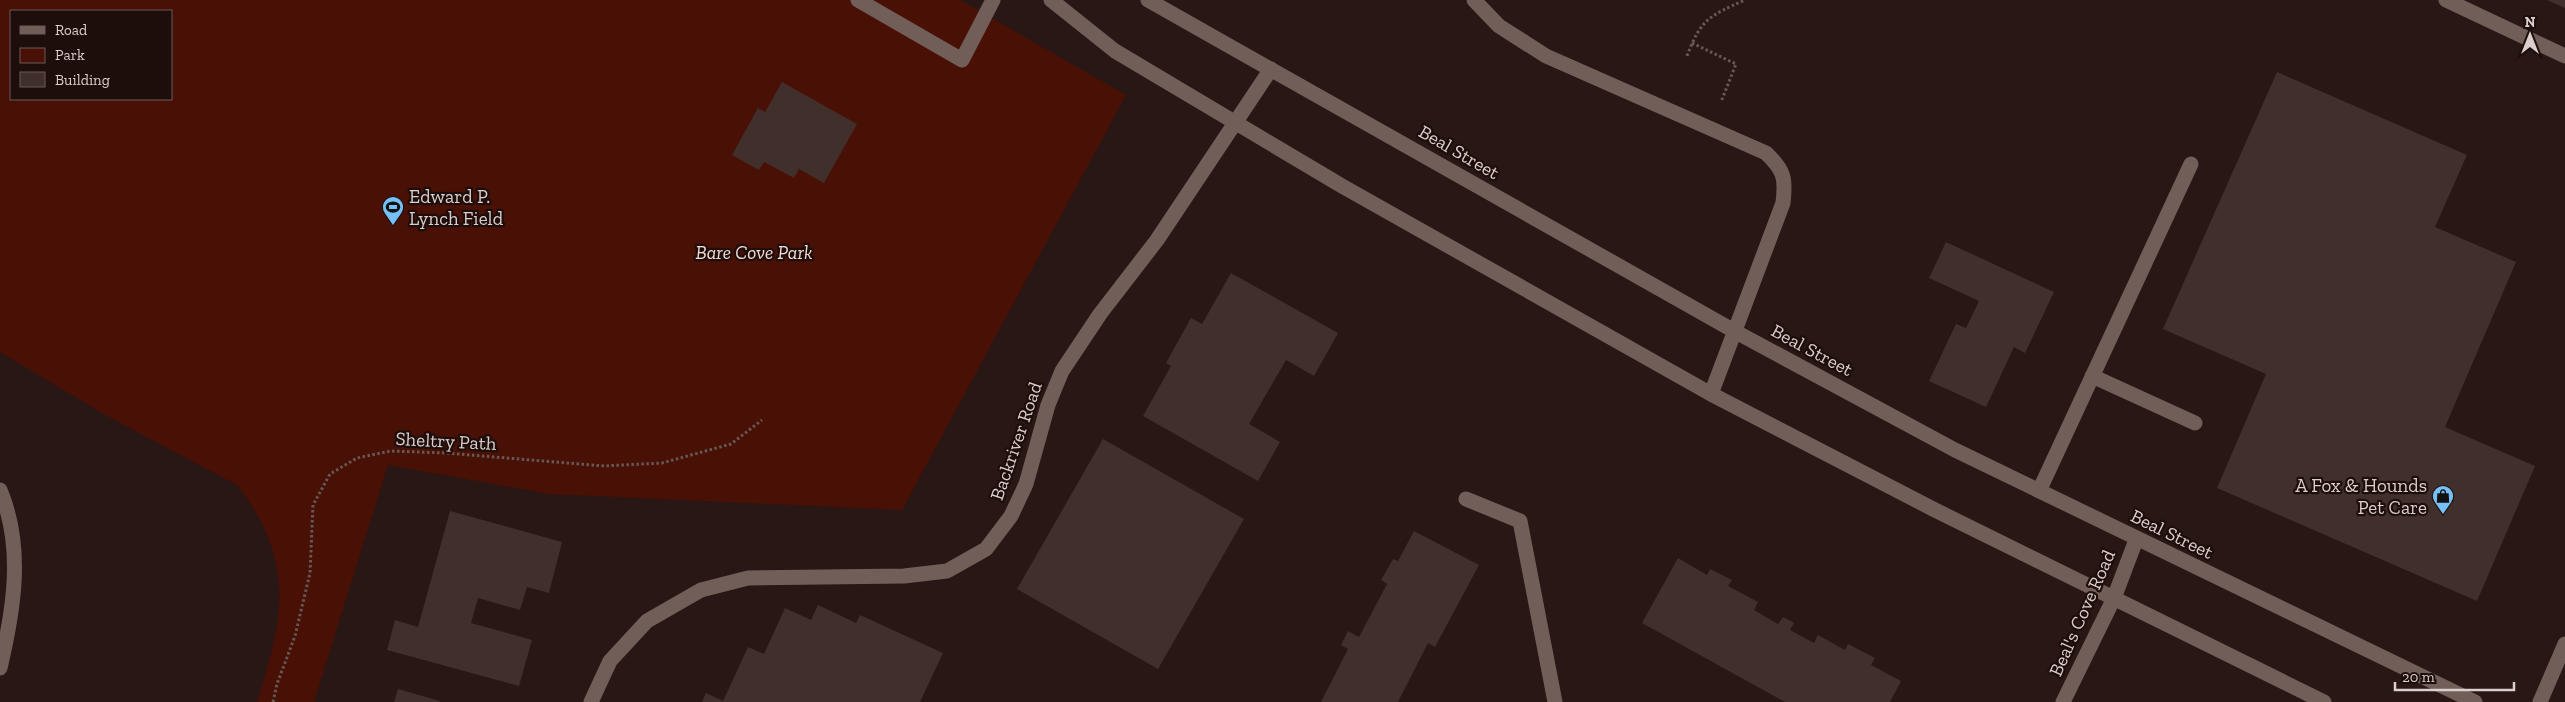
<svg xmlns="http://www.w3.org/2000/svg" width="2565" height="702" viewBox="0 0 2565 702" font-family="'Zilla Slab',serif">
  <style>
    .green { fill: #491005; fill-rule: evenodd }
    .building { fill: #412f2b }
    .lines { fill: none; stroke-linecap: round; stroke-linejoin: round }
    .path { stroke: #675855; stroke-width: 3; stroke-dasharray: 2.5 2.5; stroke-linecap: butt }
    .minor { stroke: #725e59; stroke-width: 15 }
    .labels { text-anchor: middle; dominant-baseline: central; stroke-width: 4.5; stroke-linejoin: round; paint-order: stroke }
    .street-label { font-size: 19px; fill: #dacfcc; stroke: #1e0e0b }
    .poi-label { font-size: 19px; fill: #dacfcc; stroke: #1e0e0b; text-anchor: start }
    .park-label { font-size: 19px; font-style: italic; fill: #f5dbd5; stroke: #1e0e0b }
  </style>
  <rect width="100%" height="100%" fill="#281714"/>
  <path class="green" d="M0,0H960L1126,95L902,510L549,494L388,465L314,702H257C284,617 296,561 237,485L107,416L0,352ZM11,11H171V99H11Z"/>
  <path class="building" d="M2547,0H2565V8Z
    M2277,72L2467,155L2435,227L2516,262L2445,427L2535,466L2477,601L2217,488L2266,374L2163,329Z
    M782,82L857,124L824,183L799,169L794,178L764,162L759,170L732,155L758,108L765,112Z
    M1946,242L2054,292L2025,353L2014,347L1986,407L1929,381L1956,324L1966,328L1979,301L1929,278Z
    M1231,273L1338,333L1314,376L1286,360L1249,424L1280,442L1258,481L1143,416L1171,366L1166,363L1191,318L1202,324Z
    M1103,439L1244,519L1158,669L1017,589Z
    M450,511L562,542L549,593L527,587L520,610L478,598L471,623L532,640L519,686L387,650L395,620L418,627Z
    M1414,531L1479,565L1435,647L1428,643L1398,702H1321L1348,649L1341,645L1348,631L1359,637L1387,584L1381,580L1393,559L1398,561Z
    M1678,558L1707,575L1710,569L1732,580L1728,586L1758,602L1754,610L1778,624L1783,617L1794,623L1790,630L1814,643L1818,635L1845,650L1848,644L1875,658L1871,665L1901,681L1890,702H1785L1642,623Z
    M818,605L856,623L860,615L943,653L920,702H702L706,693L723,701L748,647L764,654L785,608L811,620Z
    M398,689L440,701V702H394Z"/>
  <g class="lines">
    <path class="path" d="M1692,43L1736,64L1721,102
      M1687,56C1701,19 1709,16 1745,0
      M273,702L277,684L295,636L310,573L313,505L330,474L357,458L391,451L446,453L604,466L662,463L731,444L762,420"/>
    <path class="minor" d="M858,0L962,60L993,0
      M1051,0L1115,51L1342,186L1711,394L1933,509L2324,702
      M1148,0L1736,332L1955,450L2475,702
      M1474,0L1499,26L1546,56L1766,153C1784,170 1786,178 1783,203L1711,394
      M2446,0L2565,56
      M2092,376L2195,423
      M0,490C24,547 14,609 0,668
      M2039,491L2191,164
      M1466,499L1520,521L1555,702
      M591,702L610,661L647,621L701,590L748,578L904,576L947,571L986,549L1011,516L1026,484L1048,405L1062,371L1100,314L1157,240L1271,69
      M2063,702L2114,598L2136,540
      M2540,702L2565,644"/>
  </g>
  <defs>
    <g id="stadium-pin" transform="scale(1.125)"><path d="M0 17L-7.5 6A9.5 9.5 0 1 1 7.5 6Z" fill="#75c0f6" stroke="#1e0e0b"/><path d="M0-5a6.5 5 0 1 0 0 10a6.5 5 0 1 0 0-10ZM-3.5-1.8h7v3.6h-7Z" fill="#111"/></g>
    <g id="shop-pin" transform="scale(1.125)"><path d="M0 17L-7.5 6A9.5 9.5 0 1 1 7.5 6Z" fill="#75c0f6" stroke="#1e0e0b"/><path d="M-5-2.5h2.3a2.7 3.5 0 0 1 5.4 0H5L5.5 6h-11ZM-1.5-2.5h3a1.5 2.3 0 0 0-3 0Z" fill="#111"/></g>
  </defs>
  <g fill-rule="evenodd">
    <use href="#stadium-pin" x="393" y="207"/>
    <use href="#shop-pin" x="2443" y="496"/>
  </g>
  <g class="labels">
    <g class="street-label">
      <text transform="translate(1459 152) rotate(30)">Beal Street</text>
      <text transform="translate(1812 350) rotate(28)">Beal Street</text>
      <text transform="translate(446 441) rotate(3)">Sheltry Path</text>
      <text transform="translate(1016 441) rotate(-71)">Backriver Road</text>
      <text transform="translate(2172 534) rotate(26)">Beal Street</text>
      <text transform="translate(2082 613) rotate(-66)">Beal's Cove Road</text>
    </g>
    <g class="poi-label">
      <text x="409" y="196">Edward P.<tspan x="409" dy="22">Lynch Field</tspan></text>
      <text x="2427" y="485" text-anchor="end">A Fox &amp; Hounds<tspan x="2427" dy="22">Pet Care</tspan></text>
    </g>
    <g class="park-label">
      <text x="754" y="252">Bare Cove Park</text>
    </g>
  </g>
  <rect x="10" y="10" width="162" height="90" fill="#1e0e0b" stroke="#695b58"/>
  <rect x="20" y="26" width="25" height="8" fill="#725e59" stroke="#695b58"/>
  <text x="55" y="35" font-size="15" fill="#dacfcc">Road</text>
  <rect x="20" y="48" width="25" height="15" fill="#491005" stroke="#695b58"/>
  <text x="55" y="60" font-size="15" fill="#dacfcc">Park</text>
  <rect x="20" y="72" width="25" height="15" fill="#412f2b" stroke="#695b58"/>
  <text x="55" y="85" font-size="15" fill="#dacfcc">Building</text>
  <g transform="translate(2530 35)" stroke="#1e0e0b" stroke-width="4" paint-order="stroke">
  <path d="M0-4L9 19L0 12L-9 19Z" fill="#dacfcc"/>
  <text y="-8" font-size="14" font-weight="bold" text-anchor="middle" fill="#dacfcc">N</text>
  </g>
  <path d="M2395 682v8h119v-8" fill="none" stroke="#dacfcc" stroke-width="2.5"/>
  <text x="2402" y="682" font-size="15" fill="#dacfcc" stroke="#1e0e0b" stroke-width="4" paint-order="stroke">20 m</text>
</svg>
